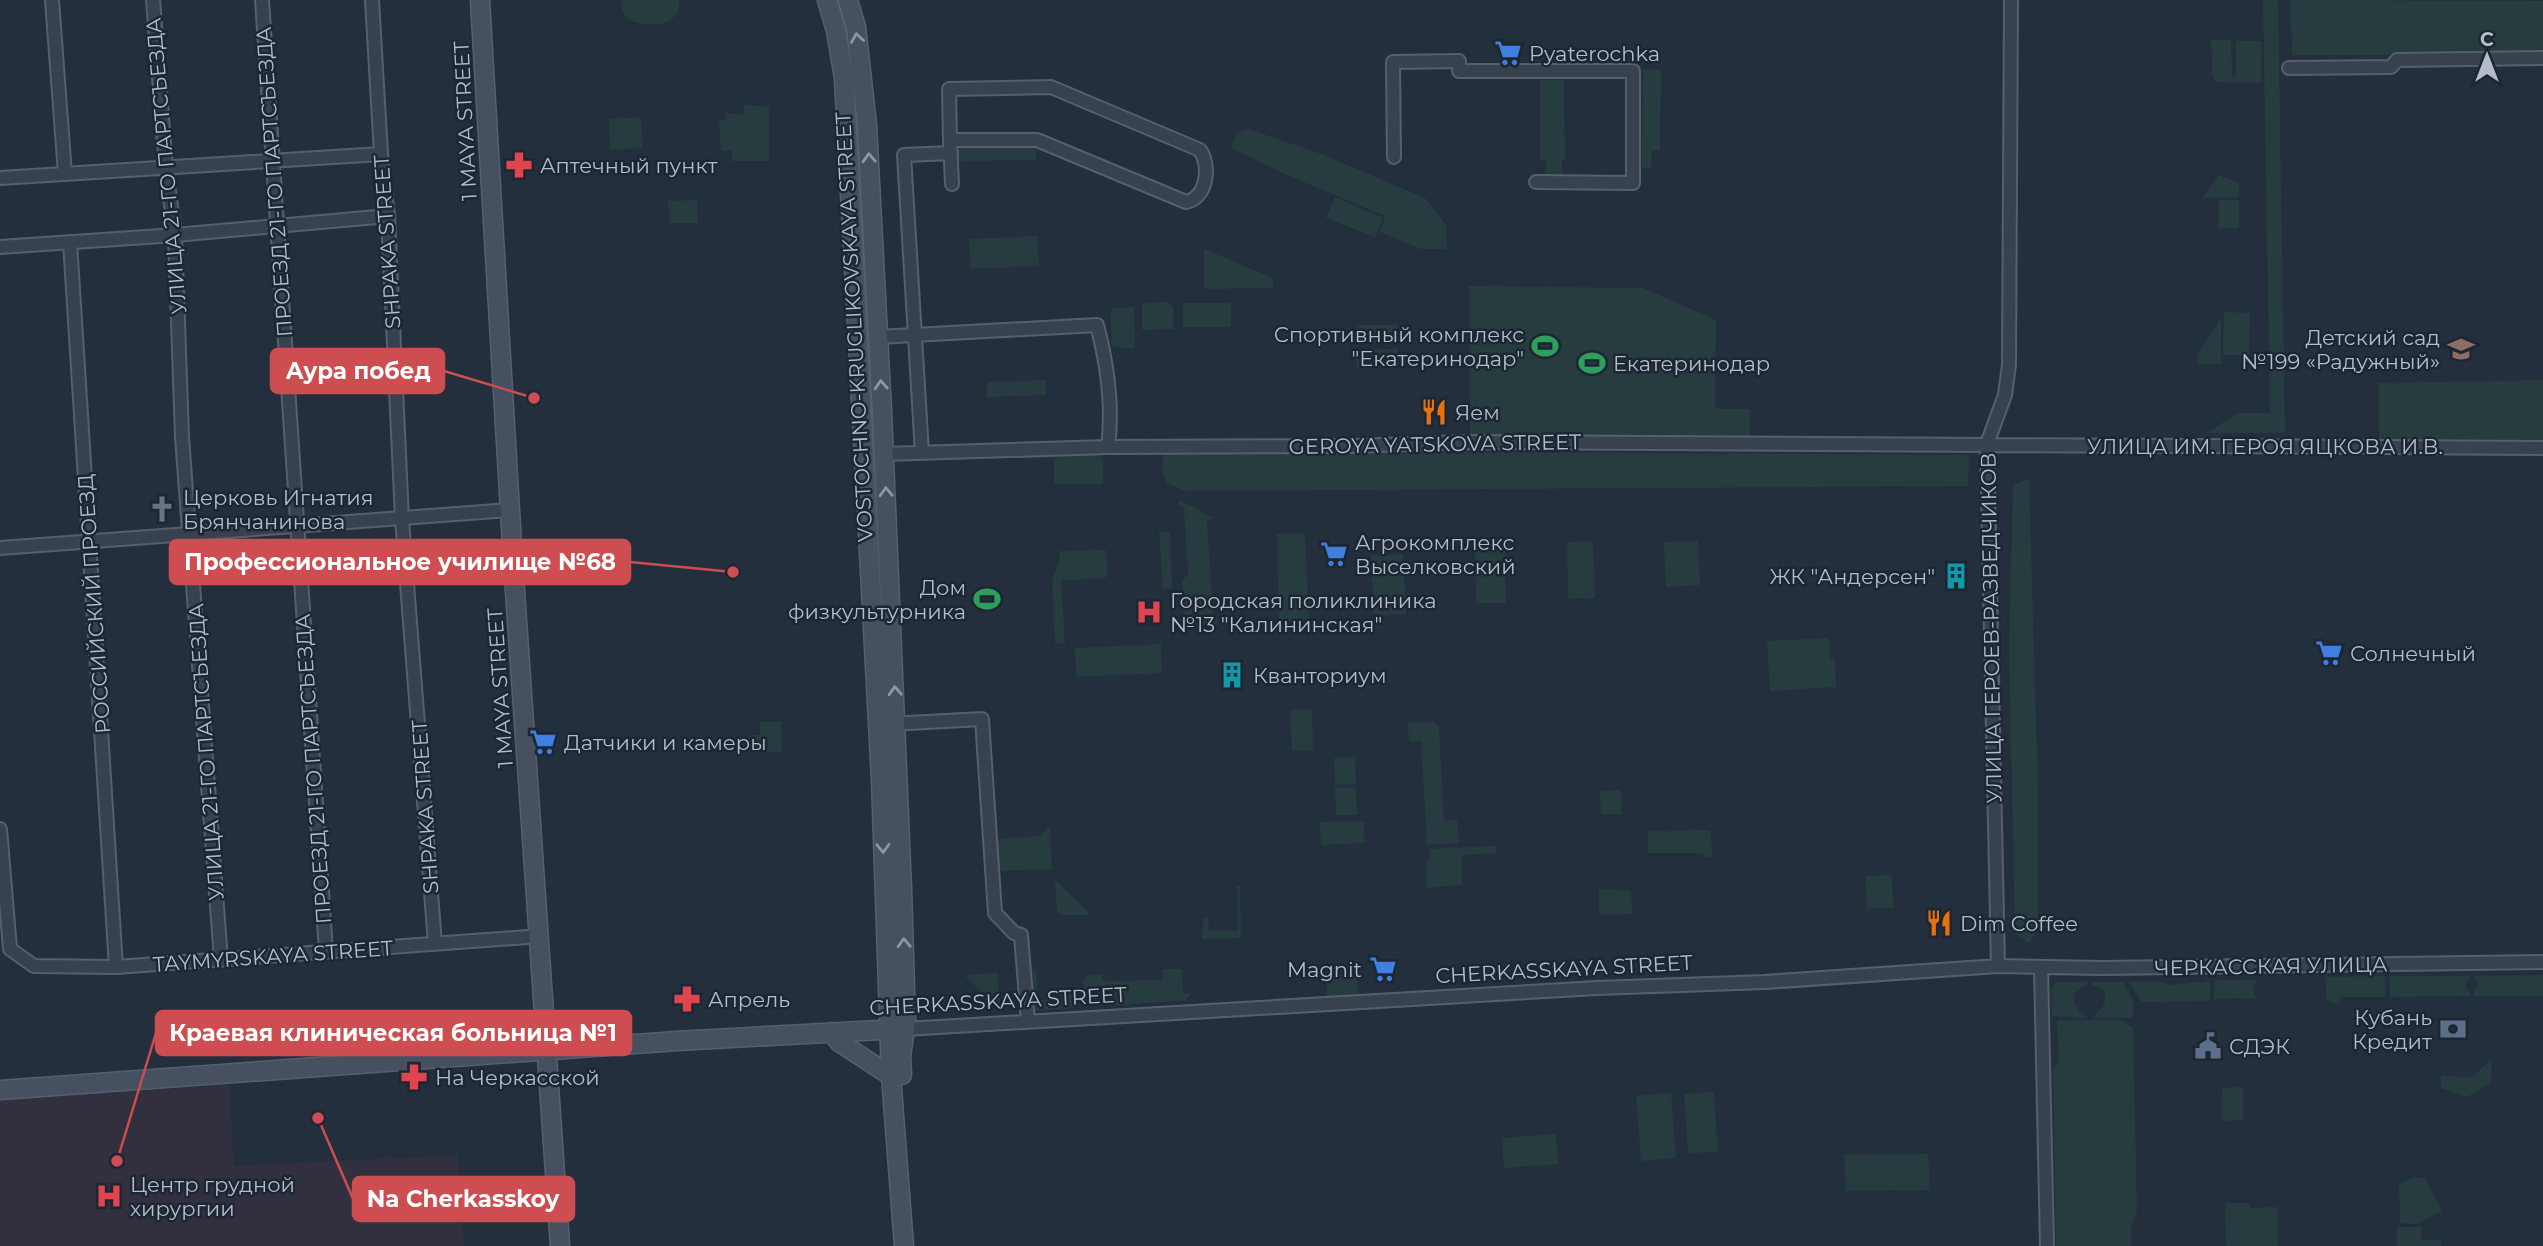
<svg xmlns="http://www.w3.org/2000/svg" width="2543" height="1246" viewBox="0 0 2543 1246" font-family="Montserrat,sans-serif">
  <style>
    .medical { fill: #32303f }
    .green { fill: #263c3f }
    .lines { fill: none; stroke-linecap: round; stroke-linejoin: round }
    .street-casing { stroke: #565f6c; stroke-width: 16 }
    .secondary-casing { stroke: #565f6c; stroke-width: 21 }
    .street { stroke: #38414e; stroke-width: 12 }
    .secondary { stroke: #465061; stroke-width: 18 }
    .oneway { stroke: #8e96a5 }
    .labels { text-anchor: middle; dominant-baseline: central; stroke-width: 5; stroke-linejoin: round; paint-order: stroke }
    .poi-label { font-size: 21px; fill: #b4bcc9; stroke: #1d2633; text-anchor: start }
    .street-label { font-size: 21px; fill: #b4bcc9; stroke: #1d2633 }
    .leader { fill: none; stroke: #ce4d50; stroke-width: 2.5 }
    .callout-dot { fill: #ce4d50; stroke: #1d2633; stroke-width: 2.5 }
    .callout { fill: #ce4d50; stroke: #ce4d50; stroke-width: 2.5 }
    .callout-label { font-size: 23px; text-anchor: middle; font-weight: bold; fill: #fff }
  </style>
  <rect width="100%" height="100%" fill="#242f3e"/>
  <path class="medical" d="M229,1085L234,1166L458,1155L464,1246H0V1100Z"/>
  <path class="green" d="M622,0H679C683,31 634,28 625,16C621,11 621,6 622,0Z
    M2263,0H2278L2285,433H2206L2238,413H2270Z
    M2290,0L2543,1V52H2401L2389,55H2292Z
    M2211,40H2231L2232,77L2236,76V41H2261V83L2215,82L2212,75Z
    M1643,69L1661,70L1660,150L1652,151L1651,168H1642Z
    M1540,80H1564L1565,160H1562V175H1546V160H1540Z
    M744,104L769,107V161H732V150L721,151L719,121L726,120V113L744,115Z
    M641,117L643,148L610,150L609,119Z
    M1249,129L1324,155L1425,198L1446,225L1447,249H1421L1380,232L1385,216L1287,175L1231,148L1236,133Z
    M1036,143V160L959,161V145Z
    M2219,175L2239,183V197L2202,198Z
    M1335,197L1383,218L1375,237L1326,218Z
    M697,200L698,223H670L668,201Z
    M2239,200V228L2219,229V200Z
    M1037,236L1039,266L971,269L969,239Z
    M1204,249L1273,278V288L1204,289Z
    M1469,286L1643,288L1716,320L1715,406L1719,409H1750V443L1470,442Z
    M1168,302L1173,307V329L1142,330V303Z
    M1183,303H1231V327H1183Z
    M1134,307L1135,348L1125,349L1112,346L1110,317L1113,308Z
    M2224,312L2250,313L2249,355H2223Z
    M2221,318V364H2197V354Z
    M1357,325H1397V344L1357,343Z
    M1398,349V367H1356V350Z
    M1046,380V395L987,397V382Z
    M2543,380V445L2379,443V383Z
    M1164,450L1969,455L1968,486L1184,491L1166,482L1162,470Z
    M1060,453H1094L1103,458V484H1054V461Z
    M2029,479L2038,792V929L2029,943L2015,933L2009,649L2013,485Z
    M1180,500L1213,518L1207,521L1213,617L1218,619V624L1188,626L1184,623L1182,580L1188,575L1184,507L1178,505Z
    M1159,532H1170L1172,588L1163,589Z
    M1305,533L1309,620L1279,621L1277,534Z
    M1593,541L1595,598L1568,599L1567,542Z
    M1698,541L1700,585L1666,587L1664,542Z
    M1475,548H1505L1506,603H1476Z
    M1106,550L1108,573L1105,578L1061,581L1065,644L1055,643L1052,581L1059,561L1060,551Z
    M1403,554L1406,614L1374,616L1371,556Z
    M1829,638L1830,658L1835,659L1836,687L1770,691L1767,641Z
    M1161,644L1162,673L1076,677L1075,648Z
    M1312,709L1313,750L1292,751L1290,710Z
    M781,721L782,752L750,753L749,735H760V722Z
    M1434,722L1439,727L1444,821L1457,820L1459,843L1427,845L1421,741H1409L1408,723Z
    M1355,757L1356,784L1335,785L1334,758Z
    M1356,787L1357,815H1336L1335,788Z
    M1621,790L1622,814H1601L1600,791Z
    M1364,821L1365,843L1321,845L1320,822Z
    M1050,826L1052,869L997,871L995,843L998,839L1039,836Z
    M1710,830L1713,857H1707L1702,853H1648V831Z
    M1495,846L1496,853L1462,855V885L1427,888L1426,861L1430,857V849Z
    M1892,875L1893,908L1867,909L1865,876Z
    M1055,880L1091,915H1061L1057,911Z
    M1237,886H1240L1241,938L1202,939L1204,917H1208L1209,931L1238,930Z
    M1599,889L1631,891L1632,914L1599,915Z
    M1163,969H1182L1183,994H1191L1185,1001L1086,1007L1083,979L1088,975L1102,974L1103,981L1163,980Z
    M1036,970L1038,1000L1068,998V994H1073V1008L1032,1011L1029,971Z
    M997,973L1001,1011L964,975Z
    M2543,975V996H2474V991L2478,986L2474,976Z
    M2385,976V997H2340V1004L2331,1003L2326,998V977Z
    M2390,976H2470L2465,986L2470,992V996L2390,997Z
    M1357,978L1359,996L1327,997V979Z
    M2215,980H2257L2252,989L2257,998L2214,999Z
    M2159,981L2167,985L2210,981V1001L2142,1002L2129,982Z
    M2057,982H2087V984L2076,992C2070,1007 2081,1010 2087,1018L2052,1016L2051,987Z
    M2091,982H2123L2133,1000V1018H2092C2099,1010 2110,1005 2103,990L2091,984Z
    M2119,1019L2132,1027L2133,1031L2137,1211L2131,1224V1246H2056L2053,1066L2057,1064L2059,1060L2057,1021Z
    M2492,1059L2491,1083L2467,1097L2441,1088V1076L2472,1077Z
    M2243,1087V1120L2221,1121L2222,1088Z
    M1714,1092L1718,1152L1688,1153L1684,1094Z
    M1671,1093L1676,1158L1641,1161L1636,1096Z
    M1556,1134L1558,1164L1504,1168L1502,1138Z
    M1928,1154L1930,1190L1846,1191L1844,1155Z
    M2414,1177L2425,1178L2442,1211L2418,1224L2400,1223L2399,1184Z
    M2225,1203H2249L2250,1208L2277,1207L2278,1246H2226Z
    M2397,1227H2421V1240H2441V1246H2397Z"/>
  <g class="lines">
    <g class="street-casing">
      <path id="street" d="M52,0L65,174
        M153,0L166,169L175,235L182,437L221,960
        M262,0L326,951
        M372,0L381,154L388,216L402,519L435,944
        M2289,68L2391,67L2397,60L2543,58
        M950,140L949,89L1051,87L1200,150C1211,166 1207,198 1186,202L1037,140H950L952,184
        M1394,157L1393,62L1459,61V71H1633V183L1536,182
        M0,178L381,154
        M70,242L116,967
        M0,247L175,235L388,216
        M878,337L1097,325C1107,363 1113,408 1108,447
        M922,453L904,155L951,153
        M884,454L1108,447L1353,446L1462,442L2543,448
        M0,548L510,510
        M890,724L982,719L995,913L1014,933L1021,935L1028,1022
        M0,829L10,949L34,966L116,967L541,936
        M1998,966L1987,444L2005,395L2009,365L2011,0
        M2041,968L2047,1246
        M905,1029L1597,988L1765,982L1998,966L2103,968L2543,962"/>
    </g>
    <g class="secondary-casing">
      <path id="secondary" d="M480,0L513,562L560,1246
        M827,0L836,31L844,78L881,780L891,1076L904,1246
        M848,0L856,27L867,125L882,411L902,889L906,1022L901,1056L902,1075
        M831,1032L839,1042L891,1076
        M0,1090L677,1041L898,1029"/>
    </g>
    <use href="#street" class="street"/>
    <use href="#secondary" class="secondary"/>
  </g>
  <defs><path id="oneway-chevron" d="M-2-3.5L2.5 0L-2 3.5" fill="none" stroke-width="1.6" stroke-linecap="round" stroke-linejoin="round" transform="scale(1.75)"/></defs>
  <g class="oneway">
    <use href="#oneway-chevron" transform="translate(857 38) rotate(-99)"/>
    <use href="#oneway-chevron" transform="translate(869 158) rotate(-93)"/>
    <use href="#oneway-chevron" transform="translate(881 385) rotate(-93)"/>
    <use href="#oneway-chevron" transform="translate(886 492) rotate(-92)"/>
    <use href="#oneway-chevron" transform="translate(895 691) rotate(-93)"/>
    <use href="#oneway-chevron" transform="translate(883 848) rotate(88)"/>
    <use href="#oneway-chevron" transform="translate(904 943) rotate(-92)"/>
  </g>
  <defs>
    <g id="supermarket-bare" transform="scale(2.1)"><path d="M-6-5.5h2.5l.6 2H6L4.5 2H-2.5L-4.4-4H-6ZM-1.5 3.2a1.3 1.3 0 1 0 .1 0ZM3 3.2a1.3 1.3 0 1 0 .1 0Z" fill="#3f7fe0" stroke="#1d2633" stroke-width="2.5" paint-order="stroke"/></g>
    <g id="pharmacy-bare" transform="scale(2.1)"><path d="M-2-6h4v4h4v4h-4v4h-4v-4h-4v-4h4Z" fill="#e0444e" stroke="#1d2633" stroke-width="2.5" paint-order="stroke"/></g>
    <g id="stadium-bare" transform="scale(2.1)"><path d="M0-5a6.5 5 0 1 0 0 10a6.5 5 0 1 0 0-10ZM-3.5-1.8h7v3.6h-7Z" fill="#2e9e5b" stroke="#1d2633" stroke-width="2.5" paint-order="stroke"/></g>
    <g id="school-bare" transform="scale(2.1)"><path d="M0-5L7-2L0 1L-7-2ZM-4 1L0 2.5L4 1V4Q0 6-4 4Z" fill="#8d6e63" stroke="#1d2633" stroke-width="2.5" paint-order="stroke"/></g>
    <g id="restaurant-bare" transform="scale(2.1)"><path d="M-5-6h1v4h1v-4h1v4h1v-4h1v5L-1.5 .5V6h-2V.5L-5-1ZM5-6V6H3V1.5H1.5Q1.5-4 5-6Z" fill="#e8710a" stroke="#1d2633" stroke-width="2.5" paint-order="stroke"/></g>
    <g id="church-bare" transform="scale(2.1)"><path d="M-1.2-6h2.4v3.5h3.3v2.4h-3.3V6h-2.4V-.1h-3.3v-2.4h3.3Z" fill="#6b7280" stroke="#1d2633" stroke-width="2.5" paint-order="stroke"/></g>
    <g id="building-bare" transform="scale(2.1)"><path d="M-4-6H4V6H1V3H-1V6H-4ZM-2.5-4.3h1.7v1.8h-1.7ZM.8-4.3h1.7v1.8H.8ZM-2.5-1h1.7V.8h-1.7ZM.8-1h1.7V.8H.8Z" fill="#0f9aa8" stroke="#1d2633" stroke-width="2.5" paint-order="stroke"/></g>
    <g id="hospital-bare" transform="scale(2.1)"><path d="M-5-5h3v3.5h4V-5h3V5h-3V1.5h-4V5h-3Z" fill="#e0444e" stroke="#1d2633" stroke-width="2.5" paint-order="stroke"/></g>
    <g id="bank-bare" transform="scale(2.1)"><path d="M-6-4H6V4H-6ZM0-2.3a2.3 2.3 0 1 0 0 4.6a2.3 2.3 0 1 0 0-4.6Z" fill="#5c6f8a" stroke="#1d2633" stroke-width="2.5" paint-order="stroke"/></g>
    <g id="civic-bare" transform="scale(2.1)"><path d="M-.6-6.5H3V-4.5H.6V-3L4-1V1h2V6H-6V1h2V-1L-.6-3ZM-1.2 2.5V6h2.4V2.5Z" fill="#5c6f8a" stroke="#1d2633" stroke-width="2.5" paint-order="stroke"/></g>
  </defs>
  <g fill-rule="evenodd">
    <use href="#supermarket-bare" x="1508" y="53"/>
    <use href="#pharmacy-bare" x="519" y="165"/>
    <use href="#stadium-bare" x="1545" y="346"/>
    <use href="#school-bare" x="2461" y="349"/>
    <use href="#stadium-bare" x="1592" y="363"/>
    <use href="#restaurant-bare" x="1434" y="412"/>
    <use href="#church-bare" x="162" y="509"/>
    <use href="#supermarket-bare" x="1334" y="554"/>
    <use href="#building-bare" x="1956" y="576"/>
    <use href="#stadium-bare" x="987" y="599"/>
    <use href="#hospital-bare" x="1149" y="612"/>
    <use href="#supermarket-bare" x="2329" y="653"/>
    <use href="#building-bare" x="1232" y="675"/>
    <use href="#supermarket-bare" x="543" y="742"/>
    <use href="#restaurant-bare" x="1939" y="923"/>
    <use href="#supermarket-bare" x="1383" y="969"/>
    <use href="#pharmacy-bare" x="687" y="999"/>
    <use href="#bank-bare" x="2453" y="1029"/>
    <use href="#civic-bare" x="2208" y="1046"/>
    <use href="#pharmacy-bare" x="414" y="1077"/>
    <use href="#hospital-bare" x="109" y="1196"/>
  </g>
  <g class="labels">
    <g class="poi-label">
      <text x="1529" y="53">Pyaterochka</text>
      <text x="540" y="165">Аптечный пункт</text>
      <text x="1524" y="334" text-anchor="end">Спортивный комплекс<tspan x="1524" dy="24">"Екатеринодар"</tspan></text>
      <text x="2440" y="337" text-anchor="end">Детский сад<tspan x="2440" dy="24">№199 «Радужный»</tspan></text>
      <text x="1613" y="363">Екатеринодар</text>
      <text x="1455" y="412">Яем</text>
      <text x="183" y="497">Церковь Игнатия<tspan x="183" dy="24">Брянчанинова</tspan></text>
      <text x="1355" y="542">Агрокомплекс<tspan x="1355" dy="24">Выселковский</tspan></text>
      <text x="1935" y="576" text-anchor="end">ЖК "Андерсен"</text>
      <text x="966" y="587" text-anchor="end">Дом<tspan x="966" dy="24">физкультурника</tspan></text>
      <text x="1170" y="600">Городская поликлиника<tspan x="1170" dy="24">№13 "Калининская"</tspan></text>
      <text x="2350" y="653">Солнечный</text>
      <text x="1253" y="675">Кванториум</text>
      <text x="564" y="742">Датчики и камеры</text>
      <text x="1960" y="923">Dim Coffee</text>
      <text x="1362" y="969" text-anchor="end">Magnit</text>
      <text x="708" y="999">Апрель</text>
      <text x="2432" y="1017" text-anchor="end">Кубань<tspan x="2432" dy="24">Кредит</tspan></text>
      <text x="2229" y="1046">СДЭК</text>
      <text x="435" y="1077">На Черкасской</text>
      <text x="130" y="1184">Центр грудной<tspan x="130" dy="24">хирургии</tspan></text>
    </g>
    <g class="street-label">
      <text transform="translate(465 121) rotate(-93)">1 MAYA STREET</text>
      <text transform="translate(166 166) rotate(-95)">УЛИЦА 21-ГО ПАРТСЪЕЗДА</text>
      <text transform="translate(274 182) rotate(-94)">ПРОЕЗД 21-ГО ПАРТСЪЕЗДА</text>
      <text transform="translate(387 242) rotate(-94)">SHPAKA STREET</text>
      <text transform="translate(854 327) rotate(-93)">VOSTOCHNO-KRUGLIKOVSKAYA STREET</text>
      <text transform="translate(1435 444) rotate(-1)">GEROYA YATSKOVA STREET</text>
      <text x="2265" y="446">УЛИЦА ИМ. ГЕРОЯ ЯЦКОВА И.В.</text>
      <text transform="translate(94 604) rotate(-94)">РОССИЙСКИЙ ПРОЕЗД</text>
      <text transform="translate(1991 628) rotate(-91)">УЛИЦА ГЕРОЕВ-РАЗВЕДЧИКОВ</text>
      <text transform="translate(500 688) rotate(-94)">1 MAYA STREET</text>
      <text transform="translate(206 752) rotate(-94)">УЛИЦА 21-ГО ПАРТСЪЕЗДА</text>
      <text transform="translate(313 769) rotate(-94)">ПРОЕЗД 21-ГО ПАРТСЪЕЗДА</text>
      <text transform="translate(425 807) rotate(-94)">SHPAKA STREET</text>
      <text transform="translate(273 956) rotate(-4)">TAYMYRSKAYA STREET</text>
      <text transform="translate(2271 966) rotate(-1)">ЧЕРКАССКАЯ УЛИЦА</text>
      <text transform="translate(1564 969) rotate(-3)">CHERKASSKAYA STREET</text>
      <text transform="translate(998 1001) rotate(-3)">CHERKASSKAYA STREET</text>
    </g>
  </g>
  <path class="leader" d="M534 398L444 371M733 572L630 562M117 1161L156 1033M318 1118L353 1199"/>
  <g class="callout-dot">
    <circle cx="534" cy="398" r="7"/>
    <circle cx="733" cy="572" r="7"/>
    <circle cx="117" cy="1161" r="7"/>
    <circle cx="318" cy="1118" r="7"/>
  </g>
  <g class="callout">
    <rect x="271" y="349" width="173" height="44" rx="7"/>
    <rect x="170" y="540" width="460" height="44" rx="7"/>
    <rect x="156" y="1011" width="475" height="44" rx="7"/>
    <rect x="353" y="1177" width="221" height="44" rx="7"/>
  </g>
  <g class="callout-label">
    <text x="358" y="379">Аура побед</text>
    <text x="400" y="570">Профессиональное училище №68</text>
    <text x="393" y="1041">Краевая клиническая больница №1</text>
    <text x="463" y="1207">Na Cherkasskoy</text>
  </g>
  <g transform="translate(2487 56)" stroke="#1d2633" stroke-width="5" paint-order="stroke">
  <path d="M0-5L12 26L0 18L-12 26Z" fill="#b4bcc9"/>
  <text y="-10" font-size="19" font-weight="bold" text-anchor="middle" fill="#b4bcc9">С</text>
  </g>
</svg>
